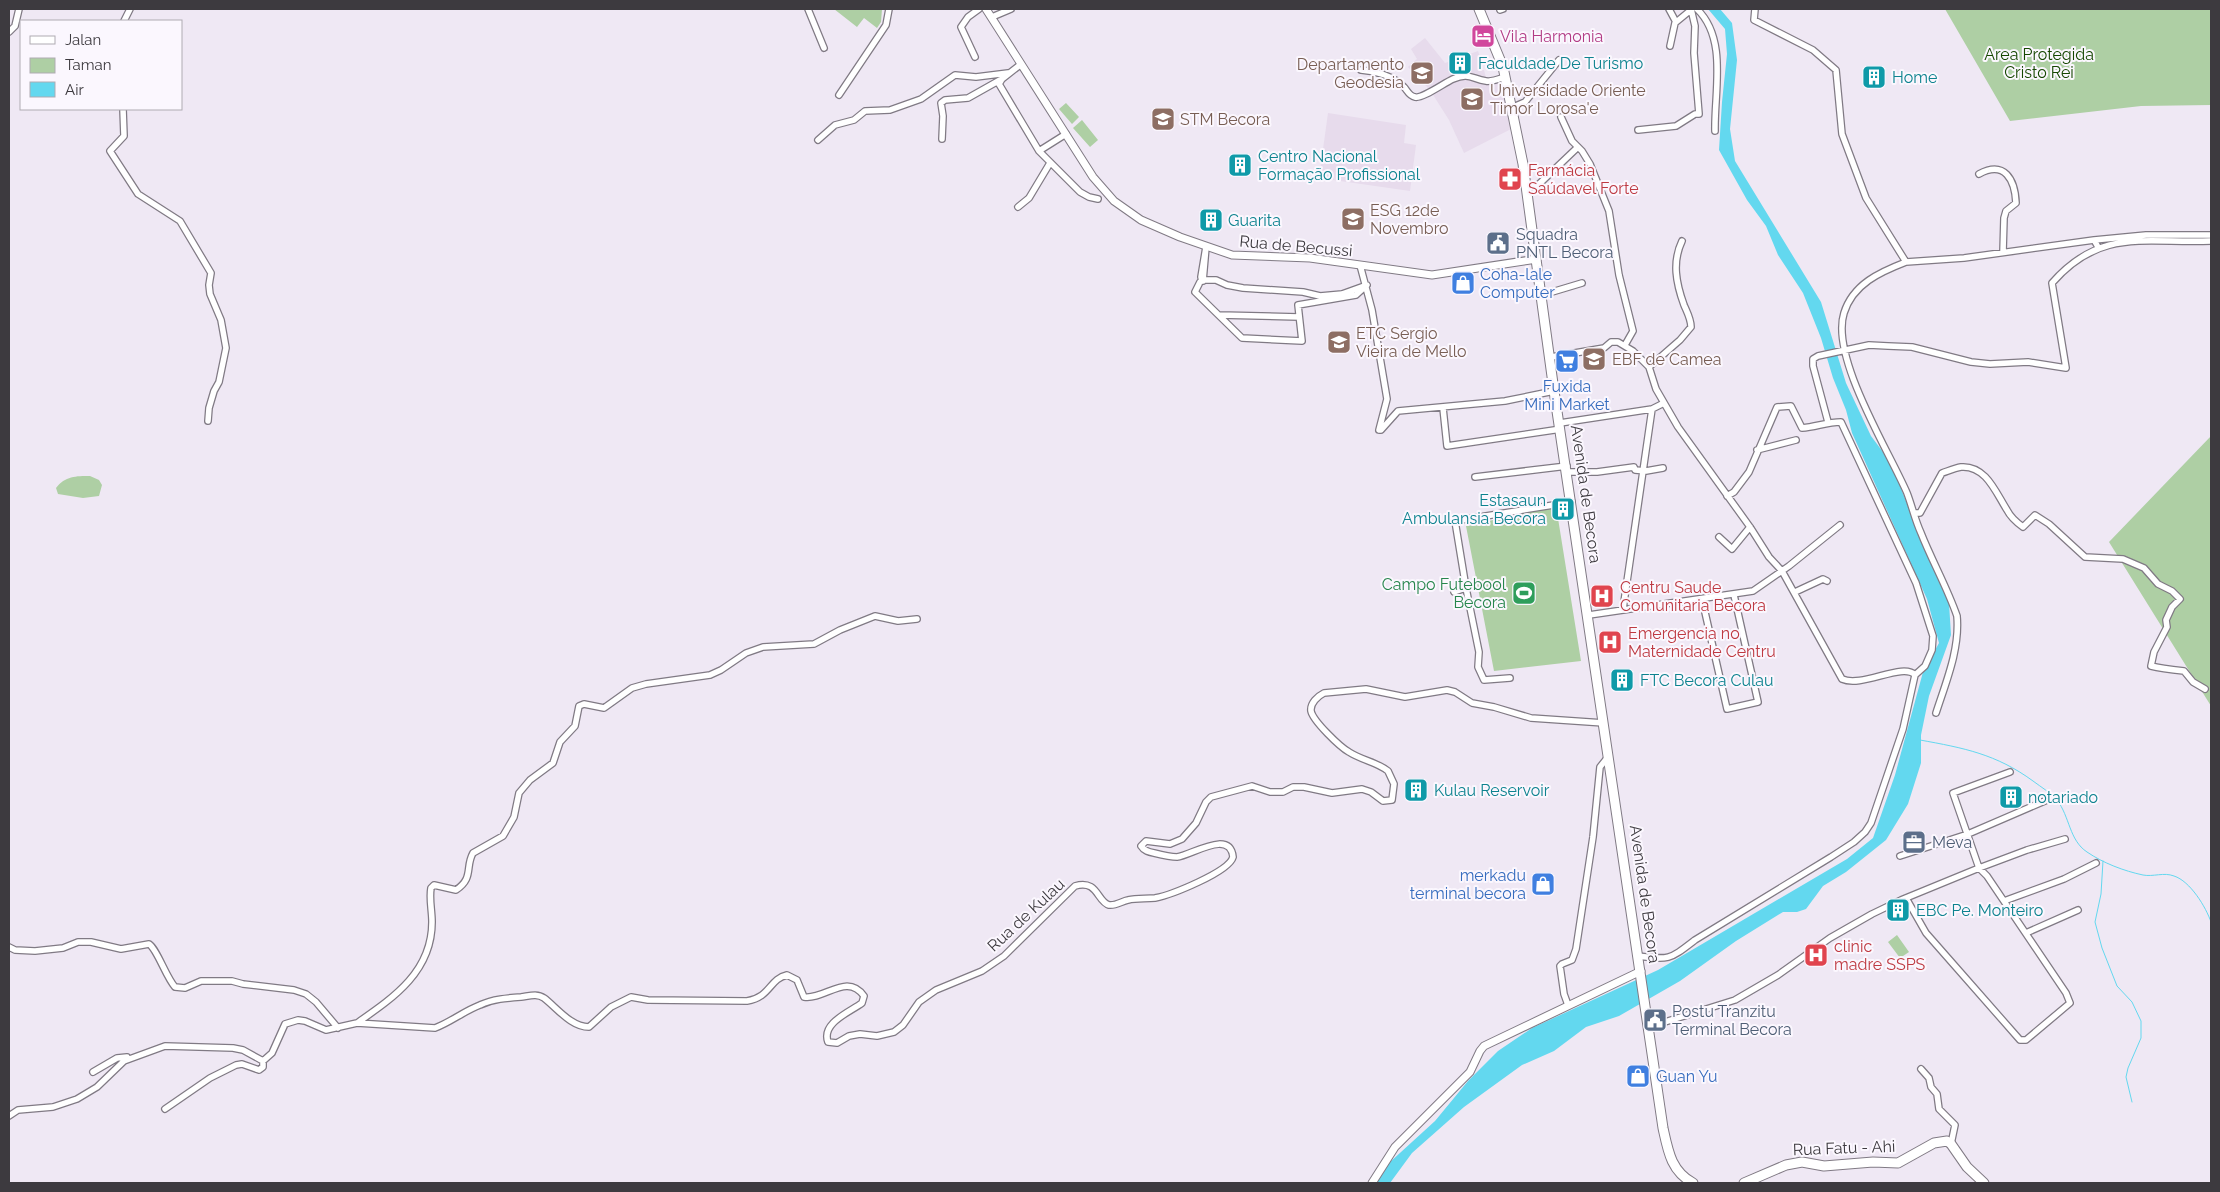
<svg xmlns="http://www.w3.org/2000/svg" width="2220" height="1192" viewBox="0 0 2220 1192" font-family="Raleway,sans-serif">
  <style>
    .built { fill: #e7dbec }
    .green { fill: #aecfa4 }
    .water { fill: #63d8ef }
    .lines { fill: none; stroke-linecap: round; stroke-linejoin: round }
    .stream { stroke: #63d8ef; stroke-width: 1 }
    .minor-casing { stroke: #807a84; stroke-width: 8 }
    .tertiary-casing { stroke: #807a84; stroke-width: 9 }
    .primary-casing { stroke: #807a84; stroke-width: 11 }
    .minor { stroke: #fff; stroke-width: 5.5 }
    .tertiary { stroke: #fff; stroke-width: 7 }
    .primary { stroke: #fff; stroke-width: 9 }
    .labels { text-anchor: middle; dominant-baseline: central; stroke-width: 4; stroke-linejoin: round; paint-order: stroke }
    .hotel-label { font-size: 16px; fill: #b23c85; stroke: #fbf7fe; text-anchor: start }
    .park-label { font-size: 16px; fill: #154700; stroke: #fbf7fe }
    .culture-label { font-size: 16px; fill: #0d838f; stroke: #fbf7fe; text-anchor: start }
    .education-label { font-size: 16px; fill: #785e54; stroke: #fbf7fe; text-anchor: start }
    .health-label { font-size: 16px; fill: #be3a42; stroke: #fbf7fe; text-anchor: start }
    .service-label { font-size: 16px; fill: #4e5e75; stroke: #fbf7fe; text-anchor: start }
    .street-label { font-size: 16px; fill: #3d3a3f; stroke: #fbf7fe }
    .shop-label { font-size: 16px; fill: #366cbe; stroke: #fbf7fe; text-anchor: start }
    .leisure-label { font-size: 16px; fill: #27864d; stroke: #fbf7fe; text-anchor: end }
  </style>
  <rect width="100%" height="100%" fill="#efe8f4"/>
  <path class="built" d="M1425,38L1445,63L1478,51L1481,60L1478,62L1481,70H1484L1487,82L1505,77L1515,127L1464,153L1449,120L1430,90L1408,67L1417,59L1411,49Z
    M1328,113L1406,125L1404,143L1416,145L1410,191L1319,178Z"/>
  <path class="green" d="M834,9H882L881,22L877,28L864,18L857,27Z
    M1945,9H2211V105L2141,106L2010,121Z
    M1066,103L1079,117L1072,124L1059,109Z
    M1082,120L1098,140L1090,147L1073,128Z
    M2211,436V706L2109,542Z
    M90,476L99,480L102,485L99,496L83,498L58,494L56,488C65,476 76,476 90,476Z
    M1556,506L1581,661L1494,671L1466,526Z
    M1897,935L1909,952L1900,958L1888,942Z"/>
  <path class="water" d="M1708,9H1720L1732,23L1737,60L1730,129L1735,161L1821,302L1846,383L1871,436L1883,452L1897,478L1921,540L1949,603L1951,635L1929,696L1921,735V763L1908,804L1886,840L1846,872L1823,886L1806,909L1797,912H1783L1736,941L1680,981L1619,1016L1586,1027L1554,1051L1522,1065L1464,1107L1412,1153L1390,1183H1374L1378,1173L1435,1121L1468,1081L1498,1051L1532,1028L1658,970L1847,859L1873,838L1895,775L1923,672L1939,643L1927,599L1852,433L1846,410L1833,378L1821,338L1803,293L1778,255L1766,226L1747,200L1719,150L1722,102L1727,54L1725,29Z"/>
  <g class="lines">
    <path class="stream" d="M1920,740C1964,748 1996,754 2033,781C2041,787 2051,793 2057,800C2070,817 2069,840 2087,852C2103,863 2124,871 2143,875C2153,877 2164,872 2174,876C2190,881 2206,907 2211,922
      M2103,861L2101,894L2095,922L2102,948L2117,986L2132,1002L2141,1021V1038L2128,1068L2126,1077L2132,1102"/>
    <g class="minor-casing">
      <path id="minor" d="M808,9L824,48
        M1669,9L1676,22
        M1697,9C1728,39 1714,92 1715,131
        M1755,9L1754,20L1813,50L1836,70L1842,134L1866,198L1906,262C1880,272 1853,284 1844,313C1830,357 1889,451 1907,493C1912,506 1915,520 1921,533C1932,561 1947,587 1957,616C1960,649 1946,682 1936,713
        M1500,10L1503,9
        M992,17L1011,9
        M124,21L130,9
        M9,32L15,26L19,9
        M1670,46L1675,23L1692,9
        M975,57L961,27L968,17L979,9
        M1020,65L1002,79L999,84L1039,151
        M1361,70C1375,71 1394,76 1404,87C1407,90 1409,96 1415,97C1422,99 1444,83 1453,79C1469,72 1472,79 1486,81C1492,82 1499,79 1505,77
        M839,95L886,25L889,9
        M1511,108L1525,102L1559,60
        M123,109L124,136L110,151L138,194L180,221L211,273L209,285L210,294L221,320L226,348L219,382L214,391L209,408L208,421
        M1561,117L1572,141L1582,151L1590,164L1609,211L1619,275L1633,331L1625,345
        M1638,130L1676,126L1695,114H1699L1694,53L1695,26L1691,9
        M1066,134L1039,151L1080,192L1089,197L1098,199
        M942,139L943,116L941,103L945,100L968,98L1000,80
        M818,140L835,125L854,120L865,111L890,110L921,99L955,75L976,77L1008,73
        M1979,174C2005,160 2015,180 2016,203L2006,211L2004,218L2003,252
        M1527,188L1538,185L1578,147
        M1018,207L1029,198L1050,163
        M2094,240L2146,235H2211
        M1906,262L1964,258L2094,240L2098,247
        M1360,265L1372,310L1387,399L1379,430H1381L1398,411L1505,401L1554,391
        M1204,280H1216L1227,285L1243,288L1303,292L1320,296L1342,294L1367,285L1356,295L1298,305L1302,341L1242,338L1195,292L1200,282Z
        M1202,281L1201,277L1206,247L1203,281
        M1542,295L1582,283
        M1219,315L1299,317
        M1551,357L1604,348L1611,342H1618L1633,351L1649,367L1656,389L1678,427L1750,527L1769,557L1782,571L1842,679C1862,688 1903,662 1915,675
        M1649,367L1680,340L1691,327C1691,319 1687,312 1684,305C1676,283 1672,262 1682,241
        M1443,408L1447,446L1561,429
        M1828,422L1813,366V359L1818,356L1869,345L1888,346L1912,347L1971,362L1990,364L2028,362L2066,368L2052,283C2101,227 2146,244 2211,241
        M1560,423L1652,409L1664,403
        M1757,450L1796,440
        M1567,472H1597L1634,467L1635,470L1646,471L1663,468
        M1475,477L1567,466
        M1914,513H1920L1942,473C1948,471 1955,468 1961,467C1986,465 1996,493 2007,510C2011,518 2016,522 2023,527L2035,515L2049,524L2085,557L2123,559L2144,568L2158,584L2172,591L2180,599L2172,607L2166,620L2167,627L2154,652L2151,666C2159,668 2175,670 2184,671L2193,682L2205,689
        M1719,537L1732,549L1750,527
        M1466,588L1479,652L1478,667L1484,680L1510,678
        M1454,592L1466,588L1455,521L1572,502
        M1795,592L1823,579L1827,581
        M1702,599L1727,709L1758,702L1734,595
        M1623,609L1652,409
        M1589,615L1753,591L1789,566L1840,525
        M2010,772L1953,793L1979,868L2027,850L2065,839
        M1900,856L1968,834L2047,800
        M2004,901L2064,879L2096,863
        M2026,933L2078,910
        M9,947L15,950L35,951L63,948L78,942H91L121,949L149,944C157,949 166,977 175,987L185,988L201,981H232L243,984L294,990L306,994L316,1002L338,1028
        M1637,956C1670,960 1669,960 1695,940L1831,857L1854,842L1865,832L1871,823L1903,729L1915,675L1925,666L1932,650L1933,636L1916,583L1841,422C1827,422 1816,427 1802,428L1791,406L1777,407L1749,472L1734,492L1727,496
        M1568,1005L1564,994L1560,966L1562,964L1572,960L1576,949L1593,837L1600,767L1608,757
        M357,1023C393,998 432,972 432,922C432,910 429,899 431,888L434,885L456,890C474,878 465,867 473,853L503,836L514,817L519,793L530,780L553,763L560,742L575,726L579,706L584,704L604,708L632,688L646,684L710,675L721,670L746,653L763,647L814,644L840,630L875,616L898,621L917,619
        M1649,1027L1735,1000L1778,975L1830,938L1872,914L1901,900L1979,868L1987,876L2066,993L2070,1003L2026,1040H2020L1926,933L1906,898
        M1921,1069L1929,1078L1931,1087L1937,1094L1939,1109L1955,1125L1951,1144
        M93,1072L117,1058L127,1057
        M165,1109L210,1078L236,1065L242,1064L259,1070L263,1067V1061
        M9,1116L18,1110L53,1107L77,1099L97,1087L124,1061L165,1046L233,1048L243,1050L263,1061L272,1053L285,1024L298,1020L305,1021L326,1030L357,1023L435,1028C451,1022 464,1011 480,1005C493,999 507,998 521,997C529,996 537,993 544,998C557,1008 571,1027 589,1027L611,1007L631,997L648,1000L747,1001C771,997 769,979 787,975L797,980L804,997C825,1000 847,972 864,996L862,1003C850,1012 821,1023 828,1042L837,1043L849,1036L860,1034L877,1036L894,1032L903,1025L919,1002L936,990L982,971L1004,956L1075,886C1098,879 1097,902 1109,905C1116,906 1122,901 1128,900C1137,898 1146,899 1155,898C1171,895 1229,872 1233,857C1230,829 1192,855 1177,857C1170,857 1162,855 1154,853C1149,852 1144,851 1141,846L1146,841L1170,844L1182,839L1196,823L1206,802L1211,797L1252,786L1270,792H1283L1293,787H1304L1332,793L1362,789L1371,792L1383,801L1392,800L1394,784L1388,771C1377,762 1361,760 1349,752C1340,747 1313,721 1311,711C1310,703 1318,696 1324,693L1366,689L1405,697L1447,690L1455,692L1472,703L1494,707L1531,718L1604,723"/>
    </g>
    <g class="tertiary-casing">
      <path id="tertiary" d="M986,9L1093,177L1114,201L1141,220L1180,237L1232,255L1310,258L1432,275L1537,259
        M1372,1183L1395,1147L1470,1072L1480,1051L1484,1046L1641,971"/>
    </g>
    <g class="primary-casing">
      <path id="primary" d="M1479,9L1503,67L1523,164L1554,391L1663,1128C1668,1151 1671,1171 1693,1183
        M1744,1183L1786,1165L1802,1162L1824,1166L1873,1162L1898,1163L1934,1143L1947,1141L1951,1144L1967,1167L1984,1183"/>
    </g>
    <use href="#minor" class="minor"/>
    <use href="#tertiary" class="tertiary"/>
    <use href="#primary" class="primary"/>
  </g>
  <defs>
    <g id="hotel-square" transform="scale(1.25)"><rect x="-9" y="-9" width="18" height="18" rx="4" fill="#d1479c" stroke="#fbf7fe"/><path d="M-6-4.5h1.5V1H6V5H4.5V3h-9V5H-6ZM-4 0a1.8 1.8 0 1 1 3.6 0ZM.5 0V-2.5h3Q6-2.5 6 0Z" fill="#fff"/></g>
    <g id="building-square" transform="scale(1.25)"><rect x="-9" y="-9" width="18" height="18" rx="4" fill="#0f9aa8" stroke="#fbf7fe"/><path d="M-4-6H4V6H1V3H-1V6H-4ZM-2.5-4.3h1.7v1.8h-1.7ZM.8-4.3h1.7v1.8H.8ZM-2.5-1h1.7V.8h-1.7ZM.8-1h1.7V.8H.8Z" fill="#fff"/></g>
    <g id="university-square" transform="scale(1.25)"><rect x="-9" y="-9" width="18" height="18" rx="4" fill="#8d6e63" stroke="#fbf7fe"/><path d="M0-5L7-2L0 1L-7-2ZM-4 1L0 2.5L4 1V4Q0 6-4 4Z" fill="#fff"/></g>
    <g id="school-square" transform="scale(1.25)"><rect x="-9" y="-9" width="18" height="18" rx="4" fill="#8d6e63" stroke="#fbf7fe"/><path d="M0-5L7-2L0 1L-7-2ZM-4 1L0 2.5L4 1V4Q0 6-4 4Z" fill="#fff"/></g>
    <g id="pharmacy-square" transform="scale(1.25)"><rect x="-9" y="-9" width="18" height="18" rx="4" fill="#e0444e" stroke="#fbf7fe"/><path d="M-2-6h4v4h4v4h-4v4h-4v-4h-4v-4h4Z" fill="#fff"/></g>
    <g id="civic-square" transform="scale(1.25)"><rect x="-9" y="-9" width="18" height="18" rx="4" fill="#5c6f8a" stroke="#fbf7fe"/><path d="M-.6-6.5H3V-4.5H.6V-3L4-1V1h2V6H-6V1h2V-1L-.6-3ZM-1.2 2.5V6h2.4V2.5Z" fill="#fff"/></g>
    <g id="shop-square" transform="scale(1.25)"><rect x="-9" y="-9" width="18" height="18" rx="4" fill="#3f7fe0" stroke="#fbf7fe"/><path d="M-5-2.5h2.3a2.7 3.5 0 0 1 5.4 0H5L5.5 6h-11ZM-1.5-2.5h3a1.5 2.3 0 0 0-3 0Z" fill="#fff"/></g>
    <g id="supermarket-square" transform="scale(1.25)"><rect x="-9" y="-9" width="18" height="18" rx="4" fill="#3f7fe0" stroke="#fbf7fe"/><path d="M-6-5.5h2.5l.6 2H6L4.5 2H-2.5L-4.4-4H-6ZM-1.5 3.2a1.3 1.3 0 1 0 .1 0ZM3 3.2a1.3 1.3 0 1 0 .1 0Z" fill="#fff"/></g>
    <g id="stadium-square" transform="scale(1.25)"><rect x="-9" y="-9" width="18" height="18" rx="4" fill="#2e9e5b" stroke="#fbf7fe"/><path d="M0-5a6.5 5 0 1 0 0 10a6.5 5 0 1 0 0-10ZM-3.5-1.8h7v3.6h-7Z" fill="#fff"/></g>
    <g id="hospital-square" transform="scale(1.25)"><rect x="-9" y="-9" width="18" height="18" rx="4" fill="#e0444e" stroke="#fbf7fe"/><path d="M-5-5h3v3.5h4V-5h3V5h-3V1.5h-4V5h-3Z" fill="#fff"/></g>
    <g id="office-square" transform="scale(1.25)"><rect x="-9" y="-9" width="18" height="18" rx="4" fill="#5c6f8a" stroke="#fbf7fe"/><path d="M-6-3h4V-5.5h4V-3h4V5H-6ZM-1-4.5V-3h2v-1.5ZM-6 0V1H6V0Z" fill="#fff"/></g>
  </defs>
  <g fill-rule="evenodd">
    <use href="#hotel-square" x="1483" y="36"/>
    <use href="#building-square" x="1460" y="63"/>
    <use href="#university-square" x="1422" y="73"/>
    <use href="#building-square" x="1874" y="77"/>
    <use href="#university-square" x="1472" y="99"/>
    <use href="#school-square" x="1163" y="119"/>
    <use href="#building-square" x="1240" y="165"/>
    <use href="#pharmacy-square" x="1510" y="179"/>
    <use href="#school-square" x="1353" y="219"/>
    <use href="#building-square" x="1211" y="220"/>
    <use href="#civic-square" x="1498" y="243"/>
    <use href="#shop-square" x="1463" y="283"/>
    <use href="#school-square" x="1339" y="342"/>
    <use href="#school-square" x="1594" y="359"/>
    <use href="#supermarket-square" x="1567" y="361"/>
    <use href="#building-square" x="1563" y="509"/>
    <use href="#stadium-square" x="1524" y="593"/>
    <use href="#hospital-square" x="1602" y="596"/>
    <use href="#hospital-square" x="1610" y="642"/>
    <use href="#building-square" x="1622" y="680"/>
    <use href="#building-square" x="1416" y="790"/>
    <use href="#building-square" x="2011" y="797"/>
    <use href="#office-square" x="1914" y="842"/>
    <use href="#shop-square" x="1543" y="884"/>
    <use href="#building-square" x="1898" y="910"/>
    <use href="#hospital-square" x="1816" y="955"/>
    <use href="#civic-square" x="1655" y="1020"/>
    <use href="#shop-square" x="1638" y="1076"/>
  </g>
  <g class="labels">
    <g class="hotel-label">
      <text x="1500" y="36">Vila Harmonia</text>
    </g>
    <g class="park-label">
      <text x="2039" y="54">Area Protegida<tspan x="2039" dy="18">Cristo Rei</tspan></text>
    </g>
    <g class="culture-label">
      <text x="1478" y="63">Faculdade De Turismo</text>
      <text x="1892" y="77">Home</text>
      <text x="1258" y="156">Centro Nacional<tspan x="1258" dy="18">Formação Profissional</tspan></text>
      <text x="1228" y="220">Guarita</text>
      <text x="1546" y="500" text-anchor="end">Estasaun<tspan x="1546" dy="18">Ambulansia Becora</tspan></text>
      <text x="1640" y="680">FTC Becora Culau</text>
      <text x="1434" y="790">Kulau Reservoir</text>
      <text x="2028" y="797">notariado</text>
      <text x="1916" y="910">EBC Pe. Monteiro</text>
    </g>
    <g class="education-label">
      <text x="1404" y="64" text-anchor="end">Departamento<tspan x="1404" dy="18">Geodesia</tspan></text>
      <text x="1490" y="90">Universidade Oriente<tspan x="1490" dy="18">Timor Lorosa'e</tspan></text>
      <text x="1180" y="119">STM Becora</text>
      <text x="1370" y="210">ESG 12de<tspan x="1370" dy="18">Novembro</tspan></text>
      <text x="1356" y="333">ETC Sergio<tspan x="1356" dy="18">Vieira de Mello</tspan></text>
      <text x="1612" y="359">EBF de Camea</text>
    </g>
    <g class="health-label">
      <text x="1528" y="170">Farmácia<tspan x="1528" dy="18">Saúdavel Forte</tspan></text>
      <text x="1620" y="587">Centru Saude<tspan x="1620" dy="18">Comunitaria Becora</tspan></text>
      <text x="1628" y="633">Emergencia no<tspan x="1628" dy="18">Maternidade Centru</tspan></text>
      <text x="1834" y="946">clinic<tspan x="1834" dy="18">madre SSPS</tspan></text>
    </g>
    <g class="service-label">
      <text x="1516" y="234">Squadra<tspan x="1516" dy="18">PNTL Becora</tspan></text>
      <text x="1932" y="842">Meva</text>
      <text x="1672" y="1011">Postu Tranzitu<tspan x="1672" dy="18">Terminal Becora</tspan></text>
    </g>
    <g class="street-label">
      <text transform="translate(1296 246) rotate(5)">Rua de Becussi</text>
      <text transform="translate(1586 494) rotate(82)">Avenida de Becora</text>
      <text transform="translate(1645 894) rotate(82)">Avenida de Becora</text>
      <text transform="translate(1026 915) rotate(-43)">Rua de Kulau</text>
      <text transform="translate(1844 1148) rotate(-2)">Rua Fatu - Ahi</text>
    </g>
    <g class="shop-label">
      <text x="1480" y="274">Coha-lale<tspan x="1480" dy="18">Computer</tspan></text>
      <text x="1567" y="386" text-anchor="middle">Fuxida<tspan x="1567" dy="18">Mini Market</tspan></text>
      <text x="1526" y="875" text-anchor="end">merkadu<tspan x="1526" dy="18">terminal becora</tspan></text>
      <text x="1656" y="1076">Guan Yu</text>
    </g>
    <g class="leisure-label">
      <text x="1506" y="584">Campo Futebool<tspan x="1506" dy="18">Becora</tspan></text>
    </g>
  </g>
  <rect width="2220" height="1192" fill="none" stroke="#3d3a3f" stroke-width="20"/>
  <rect x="20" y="20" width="162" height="90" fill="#fbf7fe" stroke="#afabb2"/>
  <rect x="30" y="36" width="25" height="8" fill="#ffffff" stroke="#afabb2"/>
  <text x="65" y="45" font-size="15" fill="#3d3a3f">Jalan</text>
  <rect x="30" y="58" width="25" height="15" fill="#aecfa4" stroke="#afabb2"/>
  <text x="65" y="70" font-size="15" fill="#3d3a3f">Taman</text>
  <rect x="30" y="82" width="25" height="15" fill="#63d8ef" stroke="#afabb2"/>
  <text x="65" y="95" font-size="15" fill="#3d3a3f">Air</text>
</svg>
